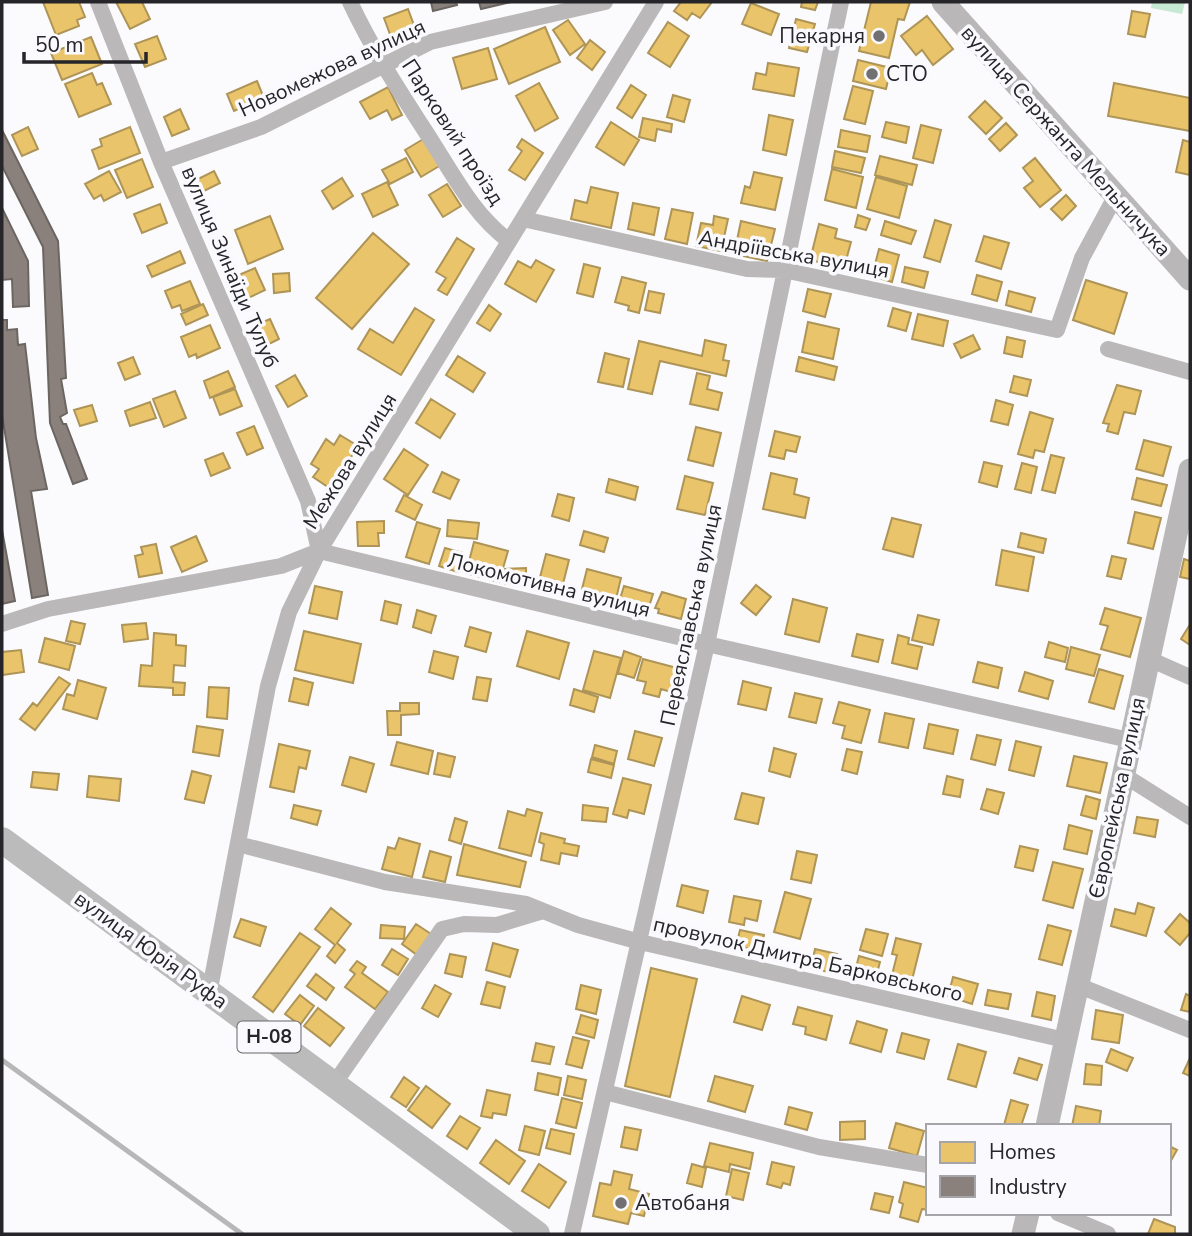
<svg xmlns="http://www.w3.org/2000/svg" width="1192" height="1236" viewBox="0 0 1192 1236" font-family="'Nunito Sans',sans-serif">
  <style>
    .green { fill: #c6e9d3 }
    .homes { fill: #e9c46a; stroke: #ae9557; stroke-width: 2 }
    .industry { fill: #8a817c; stroke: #6c6663; stroke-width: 2 }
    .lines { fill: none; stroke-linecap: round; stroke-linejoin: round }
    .street { stroke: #bab8b8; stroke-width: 16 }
    .secondary { stroke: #b9b7b7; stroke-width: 23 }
    .primary { stroke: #bcbbbc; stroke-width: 26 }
    .rail { stroke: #b8b7b7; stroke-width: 5 }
    .poi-dot { fill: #717174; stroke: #fafafe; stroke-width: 2.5 }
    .labels { text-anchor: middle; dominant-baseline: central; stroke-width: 7; stroke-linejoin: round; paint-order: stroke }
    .shield { fill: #fafafe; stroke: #66666a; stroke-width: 2 }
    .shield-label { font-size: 19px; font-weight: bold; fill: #26262a }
    .poi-label { font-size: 21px; fill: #26262a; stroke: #fafafe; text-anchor: start }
    .street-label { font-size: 21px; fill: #26262a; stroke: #fafafe }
  </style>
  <rect width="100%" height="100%" fill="#fbfbfd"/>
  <path class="green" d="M1152,2H1185L1182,14L1151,8Z"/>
  <path class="homes" d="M43,2H79L85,17L77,20L79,26L56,35Z
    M116,2H142L150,19L130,29Z
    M681,2H712L700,18L692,13L687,20L674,11Z
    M802,2H818L815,10L801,7Z
    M871,2H910L904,20L898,19L889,58L859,51Z
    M751,3L779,14L771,35L742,24Z
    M408,9L415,28L391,37L384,18Z
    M1132,11L1150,14L1145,37L1128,34Z
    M927,16L953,49L933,65L922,50L916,55L901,36Z
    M796,19L815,24L807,52L789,48Z
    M568,20L585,44L570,55L553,30Z
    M668,22L689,36L670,67L648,53Z
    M545,27L560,62L509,84L494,49Z
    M157,36L166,59L145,67L135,44Z
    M91,37L102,64L62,80L51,53Z
    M590,40L605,52L592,70L577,58Z
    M488,48L497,79L462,89L453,58Z
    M858,60L891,68L886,89L853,81Z
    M768,63L799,68L794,96L753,89L756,73L766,75Z
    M92,73L97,85L102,83L111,104L79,117L65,84Z
    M257,81L264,98L234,111L227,94Z
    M539,83L558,118L535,131L516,96Z
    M1114,83L1190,98V131L1108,116Z
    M631,85L646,95L632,118L617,108Z
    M853,86L873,91L865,124L844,119Z
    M388,87L402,115L392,120L387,110L370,119L360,102Z
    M673,95L690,100L684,122L667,117Z
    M985,101L1002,118L986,134L969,117Z
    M180,109L189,129L172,136L164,117Z
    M769,115L793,120L786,155L763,150Z
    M643,118L672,124L671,132L657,129L655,141L639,137Z
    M611,122L639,140L624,165L596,147Z
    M886,122L909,127L906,143L882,137Z
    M1006,123L1017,135L1000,151L989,139Z
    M921,125L941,130L933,163L913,158Z
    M28,127L38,149L22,156L12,135Z
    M130,127L140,153L99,169L92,150L102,146L100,139Z
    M841,130L870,136L867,152L838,147Z
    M425,138L441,165L421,177L405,150Z
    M522,139L543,153L525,180L509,170L522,151L517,147Z
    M1183,140L1190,142V175L1176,172Z
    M835,151L865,158L861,173L832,167Z
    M880,156L917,165L912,185L875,175Z
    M406,158L413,172L390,184L382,170Z
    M1035,158L1061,190L1040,207L1024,188L1033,181L1023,168Z
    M142,159L153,187L127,198L115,170Z
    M832,169L863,177L856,208L825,200Z
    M109,171L121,192L104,201L101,195L94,199L85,184Z
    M214,171L220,183L196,195L190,183Z
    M754,172L782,178L775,210L741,203L745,186L750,188Z
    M876,177L907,186L899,218L867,209Z
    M342,178L353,196L333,209L322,191Z
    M387,182L398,205L373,217L362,194Z
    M447,184L461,206L443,217L429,195Z
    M591,187L618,193L611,228L571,219L575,200L587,203Z
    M1066,195L1076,206L1062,220L1051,209Z
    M633,203L659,208L654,235L628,229Z
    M160,204L167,223L142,233L134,214Z
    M672,209L693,213L687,244L665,239Z
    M858,215L870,219L866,230L855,227Z
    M270,216L283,249L248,264L235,230Z
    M714,216L728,219L721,251L696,246L701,223L713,225Z
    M935,220L951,225L940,262L924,257Z
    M741,221L775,229L767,261L734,254Z
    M885,221L916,231L911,244L881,235Z
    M819,224L837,229L835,238L851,242L844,268L810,260Z
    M373,233L409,264L352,329L316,298Z
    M984,236L1009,243L1001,269L976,261Z
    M457,238L474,249L447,295L438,290L446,278L436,272Z
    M879,249L899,255L892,282L872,276Z
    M180,251L185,263L152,277L147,266Z
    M536,260L554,270L536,302L505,284L518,261L531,268Z
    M584,264L600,268L593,297L577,293Z
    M905,267L928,272L924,288L902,282Z
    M255,268L265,290L244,300L234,277Z
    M289,273L290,291L274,293L273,274Z
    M977,275L1002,282L997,301L972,294Z
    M622,277L646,283L639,313L628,310L629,306L615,302Z
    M1086,280L1127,293L1114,334L1073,320Z
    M190,281L200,304L182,311L180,305L172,308L165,291Z
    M808,289L831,294L825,317L803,311Z
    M649,291L664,294L660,313L645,310Z
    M1009,291L1035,298L1031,312L1006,305Z
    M203,304L208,315L186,325L181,314Z
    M489,305L501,314L490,331L477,323Z
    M415,308L434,320L401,375L358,349L370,329L393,343Z
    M893,308L911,313L906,331L888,326Z
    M918,314L948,321L943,346L912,339Z
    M270,319L279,339L263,347L253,326Z
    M808,322L839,329L833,359L802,352Z
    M210,325L220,348L197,358L196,354L189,357L181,337Z
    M973,335L980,349L961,358L954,344Z
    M1007,337L1025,341L1022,357L1004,353Z
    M705,340L726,345L723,360L729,361L726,376L660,361L652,394L628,389L639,341L702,356Z
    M605,353L629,359L623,387L598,382Z
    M458,356L485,373L473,392L446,375Z
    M133,357L140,374L125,380L118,363Z
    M799,357L837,367L834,380L796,371Z
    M228,371L235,387L210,398L204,381Z
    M697,373L710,376L707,389L722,393L718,410L690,404Z
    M295,375L307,396L288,407L276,386Z
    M1014,376L1031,380L1027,396L1010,392Z
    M1117,385L1141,391L1135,414L1124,412L1118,434L1107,431L1109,424L1103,423Z
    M235,389L242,406L220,415L213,397Z
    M175,391L186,418L164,427L153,399Z
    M431,399L455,414L440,438L416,423Z
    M996,400L1013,405L1008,425L991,421Z
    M150,402L156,418L130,426L125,411Z
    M92,405L97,421L80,426L74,410Z
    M1030,412L1053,419L1044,452L1035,450L1033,458L1018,454Z
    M254,426L263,448L247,455L237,433Z
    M696,427L721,433L713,466L688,460Z
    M775,431L800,437L796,452L786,450L784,459L769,456Z
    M340,435L358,446L331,489L313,477L319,469L311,464L326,439L334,445Z
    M1144,440L1171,447L1163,476L1136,469Z
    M404,449L428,465L408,495L384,479Z
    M223,453L230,468L211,476L205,460Z
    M1051,455L1064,458L1055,493L1042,490Z
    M984,462L1002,466L997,487L979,482Z
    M1022,463L1037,467L1031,493L1015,489Z
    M442,472L459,480L450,499L433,492Z
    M771,473L797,479L794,494L809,498L805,518L763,509Z
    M685,476L713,483L705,515L677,509Z
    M1137,478L1167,485L1161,506L1132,499Z
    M609,479L638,487L635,500L606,492Z
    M558,494L574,498L569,521L552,516Z
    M404,495L422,505L415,520L396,511Z
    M1135,512L1161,518L1153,549L1128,543Z
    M892,518L921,525L913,557L883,549Z
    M448,520L479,523L477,539L447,536Z
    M384,521V533H378L379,546H358L357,522Z
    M417,522L440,529L429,564L406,557Z
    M584,531L608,538L604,552L580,545Z
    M1021,533L1046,539L1043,553L1018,547Z
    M196,536L207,561L182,572L171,547Z
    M474,542L508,551L499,582L466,573Z
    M156,544L162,573L139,577L135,556L143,554L141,547Z
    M445,548L463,553L458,572L439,566Z
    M1002,550L1034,557L1028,591L996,585Z
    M546,554L569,560L562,588L539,581Z
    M1112,556L1126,559L1121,579L1107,576Z
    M1184,559L1190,561V579L1180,577Z
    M526,568V584H505V569Z
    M587,569L621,578L615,603L589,597L590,591L582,589Z
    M756,585L771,597L756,615L741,603Z
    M315,586L342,592L337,619L309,613Z
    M624,586L653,594L648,610L619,602Z
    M662,592L686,599L681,619L658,613L659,609L655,608Z
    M793,599L827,608L819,642L785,634Z
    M385,601L401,605L397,624L381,620Z
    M1105,608L1141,618L1130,657L1101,649L1108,626L1100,624Z
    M417,610L436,616L431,633L413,627Z
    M918,615L939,620L933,645L912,640Z
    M71,621L85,624L80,644L66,641Z
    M146,623L148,639L124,642L122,625Z
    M1189,626L1190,627V645L1181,639Z
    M470,627L491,633L486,652L465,646Z
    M304,631L361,644L353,683L295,670Z
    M527,631L569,643L559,679L517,666Z
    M154,633L176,635V645L186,646L185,666L174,665L173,682L185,683L184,695H173V688L139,686L141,665L152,666Z
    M857,634L883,640L878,662L852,656Z
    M898,635L909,638L908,644L922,647L917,669L892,663Z
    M45,638L75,646L69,670L39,662Z
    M1049,642L1068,648L1065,662L1045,657Z
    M1071,647L1100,655L1094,676L1066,669Z
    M21,650L24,672L2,675V652Z
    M434,651L458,657L453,679L429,672Z
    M594,651L621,658L610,698L583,690Z
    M624,651L641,657L634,678L618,673Z
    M643,659L677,668L671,692L661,689L659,697L643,693L646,682L637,680Z
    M978,662L1002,668L998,688L973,682Z
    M1099,669L1123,676L1114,709L1089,702Z
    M1025,672L1053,681L1048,699L1019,691Z
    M59,677L70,684L35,730L20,719L33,703L37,706Z
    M477,677L491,679L487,701L473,699Z
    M294,678L313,683L308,705L289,701Z
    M78,680L106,688L97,719L63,709L67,694L74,696Z
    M743,681L771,688L766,710L738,704Z
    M209,687L229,688L227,719L207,717Z
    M574,689L598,697L594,712L570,705Z
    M795,693L822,699L816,723L789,717Z
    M839,702L870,710L861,743L842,738L845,726L833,723Z
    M400,703H419V714L401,715V735H388L387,711H400Z
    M885,713L914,719L908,748L879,742Z
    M929,724L958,730L953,754L924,748Z
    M197,726L223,730L219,756L193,752Z
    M635,731L662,738L654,766L628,759Z
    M977,735L1001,740L995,765L971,759Z
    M1016,741L1041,747L1034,776L1009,770Z
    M397,742L433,751L428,774L391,765Z
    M279,744L310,751L306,769L299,767L294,792L270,787Z
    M595,745L617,751L614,764L592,757Z
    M774,748L796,754L790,777L769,771Z
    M847,749L862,752L857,774L842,770Z
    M438,753L455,757L450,777L434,774Z
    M1074,756L1107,763L1100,793L1067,786Z
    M350,757L374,764L366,792L342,785Z
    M591,759L614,765L611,778L588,772Z
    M192,771L211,776L204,803L185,799Z
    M33,772L59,774L57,790L31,787Z
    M89,776L121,779L119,801L87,797Z
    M947,776L963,780L960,797L943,794Z
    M623,778L651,785L644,814L629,810L627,818L613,814Z
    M987,789L1004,793L998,814L981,809Z
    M742,793L764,798L758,824L735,819Z
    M1086,796L1100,800L1096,819L1081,815Z
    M294,805L321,811L317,825L291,818Z
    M583,805L608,808L606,822L582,820Z
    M527,809L542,813L531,856L499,848L508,811L525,816Z
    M1137,817L1158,820L1155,837L1134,833Z
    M455,818L467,822L461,844L449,840Z
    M1069,825L1092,831L1087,854L1064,849Z
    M541,833L565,839L564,843L579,846L577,856L561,853L559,864L541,860L544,844L539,842Z
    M399,838L420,844L412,877L382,869L388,847L395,849Z
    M464,844L526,862L520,887L457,875Z
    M1020,846L1038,850L1033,871L1015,867Z
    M430,851L451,857L445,882L423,877Z
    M797,851L817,855L811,883L791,879Z
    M1053,862L1083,869L1073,908L1043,900Z
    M682,885L708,891L703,913L677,906Z
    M785,892L811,899L800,939L774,932Z
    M734,896L761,901L757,921L745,918L744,925L729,922Z
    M1138,903L1154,908L1146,936L1111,926L1115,909L1135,914Z
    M331,908L351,924L337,943L345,950L335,963L327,956L335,945L315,929Z
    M1180,914L1190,923V933L1180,945L1165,932Z
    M241,919L266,927L260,946L234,937Z
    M416,924L431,934L417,955L402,944Z
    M381,925L405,927L404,939L380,938Z
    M1048,925L1071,931L1062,965L1039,959Z
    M866,929L888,934L882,956L860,950Z
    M740,930L764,935L760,951L736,946Z
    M300,933L320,947L273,1012L253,997Z
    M896,938L921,944L910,988L890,983L897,955L892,954Z
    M493,943L518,950L510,977L486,970Z
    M392,949L408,959L398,975L382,965Z
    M815,949L837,954L833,973L811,968Z
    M450,954L466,957L462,977L445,973Z
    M859,956L880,962L875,981L854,975Z
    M357,961L366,967L362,973L388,992L375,1009L345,987L355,974L350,970Z
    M651,968L697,979L670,1097L625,1086Z
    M316,974L334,988L326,1000L307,986Z
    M953,977L978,984L972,1004L948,996Z
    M487,982L505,987L500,1008L481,1004Z
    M435,985L451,994L438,1017L422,1008Z
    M581,985L601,990L596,1014L576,1009Z
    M988,990L1011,994L1008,1009L985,1005Z
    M1037,992L1055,996L1051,1020L1032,1016Z
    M1186,994L1190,996V1012L1181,1010Z
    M300,995L314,1006L300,1025L285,1014Z
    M742,996L770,1005L762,1030L734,1022Z
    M798,1007L832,1016L826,1040L805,1034L806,1027L793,1024Z
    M318,1008L344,1028L330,1046L304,1026Z
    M1096,1010L1123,1015L1119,1043L1092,1039Z
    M581,1015L598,1020L594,1038L576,1033Z
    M857,1021L887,1030L881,1052L850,1043Z
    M902,1033L929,1040L924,1059L897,1052Z
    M573,1037L589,1041L582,1068L566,1064Z
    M536,1043L554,1047L550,1064L532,1061Z
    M958,1044L986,1052L976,1087L948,1079Z
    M1111,1049L1133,1058L1127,1071L1106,1062Z
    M1019,1058L1042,1065L1037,1080L1014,1073Z
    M1190,1058V1076L1183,1073Z
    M1086,1064L1102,1066L1101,1085L1084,1084Z
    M538,1073L561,1078L558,1095L535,1090Z
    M568,1076L586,1080L582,1099L564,1095Z
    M715,1076L753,1086L745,1112L708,1101Z
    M404,1077L419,1088L406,1107L391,1097Z
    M426,1086L450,1104L432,1128L408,1110Z
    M487,1090L510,1095L506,1115L493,1113L492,1118L481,1116Z
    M562,1098L582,1103L576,1128L556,1123Z
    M1011,1100L1028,1105L1021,1126L1004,1125Z
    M1076,1106L1101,1111L1099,1126H1072Z
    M789,1107L812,1113L807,1130L785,1124Z
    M460,1116L480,1128L467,1149L447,1136Z
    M865,1121V1139L840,1140V1122Z
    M896,1123L924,1131L917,1156L889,1148Z
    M525,1126L545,1131L539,1155L519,1150Z
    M625,1127L641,1130L637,1150L621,1147Z
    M551,1129L574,1134L570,1154L546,1148Z
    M496,1140L525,1161L509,1184L480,1163Z
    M710,1143L753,1153L750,1169L730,1164L729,1172L704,1166Z
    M1169,1146L1177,1150L1169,1164Z
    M772,1162L794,1167L790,1185L783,1183L781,1188L767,1184Z
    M539,1164L566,1182L549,1208L522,1191Z
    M692,1164L706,1168L702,1187L687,1183Z
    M732,1169L749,1173L743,1200L726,1196Z
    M614,1171L632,1175L629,1189L649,1194L644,1216L631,1213L628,1224L593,1216L600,1183L611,1185Z
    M904,1182L928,1188V1210L922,1209L918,1222L900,1217L903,1204L899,1202Z
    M875,1193L893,1197L889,1213L871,1209Z
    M1154,1219L1175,1227V1234H1148Z"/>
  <path class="industry" d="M431,2H456L457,5L433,11Z
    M479,2H511L481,9Z
    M2,130L58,241L66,378L61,379L67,413L60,417L63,424H66L87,479L73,484L50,423L43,247L2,166Z
    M2,208L28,261L29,306L13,307L12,279L2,280Z
    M2,320H7V330L17,329L18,345L25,344L36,438L47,489L31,491L48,595L32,598L2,415Z
    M2,530L15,601L2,604Z"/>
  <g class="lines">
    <path class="street" d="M98,2L161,162L308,501L319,551
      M350,2C373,51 402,95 431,140C454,176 474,215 509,241
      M161,162L261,127L430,42L605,2
      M523,219L747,269L784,270L1057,330L1082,258L1116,195
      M1108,349L1190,372
      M2,624L48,609L281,566L319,551L707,644L1129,740
      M1147,658L1190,677
      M1122,774L1190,817
      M238,844L385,882L526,904L578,925L640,942L1065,1040
      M1077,985L1190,1030
      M209,994L268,686L289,612L319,551L656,2
      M334,1084L442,929L464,924L497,925L543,911
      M605,1092L819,1147L928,1165
      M1058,1213L1108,1234
      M572,1234L707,644L841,2"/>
    <path class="secondary" d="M943,2L1190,279
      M1047,1126L1190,470
      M1023,1234L1028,1213"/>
    <path class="primary" d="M2,840L537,1234"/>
    <path class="rail" d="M2,1060L242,1234"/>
  </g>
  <g class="poi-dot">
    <circle cx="879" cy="36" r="7"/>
    <circle cx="872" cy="74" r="7"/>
    <circle cx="621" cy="1203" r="7"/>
  </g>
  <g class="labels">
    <rect class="shield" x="237.5" y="1021.5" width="63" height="31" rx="5"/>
    <g class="shield-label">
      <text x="269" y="1037">Н-08</text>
    </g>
    <g class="poi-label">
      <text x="865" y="36" text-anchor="end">Пекарня</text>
      <text x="886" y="74">СТО</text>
      <text x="635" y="1203">Автобаня</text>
    </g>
    <g class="street-label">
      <text transform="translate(332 68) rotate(-25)">Новомежова вулиця</text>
      <text transform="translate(453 132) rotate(57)">Парковий проїзд</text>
      <text transform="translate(1066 141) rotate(48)">вулиця Сержанта Мельничука</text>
      <text transform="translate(794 254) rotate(10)">Андріївська вулиця</text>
      <text transform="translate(230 267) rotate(67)">вулиця Зинаїди Тулуб</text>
      <text transform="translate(350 461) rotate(-58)">Межова вулиця</text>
      <text transform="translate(549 585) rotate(14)">Локомотивна вулиця</text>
      <text transform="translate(691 615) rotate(-78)">Переяславська вулиця</text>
      <text transform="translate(1117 798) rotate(-78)">Європейська вулиця</text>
      <text transform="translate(151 950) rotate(36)">вулиця Юрія Руфа</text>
      <text transform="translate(808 959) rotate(13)">провулок Дмитра Барковського</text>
    </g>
  </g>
  <rect width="1192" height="1236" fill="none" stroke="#26262a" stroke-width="7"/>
  <rect x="926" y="1124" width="245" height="91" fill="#fafafe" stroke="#a5a5a9" stroke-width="2"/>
  <rect x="940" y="1142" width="35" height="21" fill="#e9c46a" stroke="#a5a5a9" stroke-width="2"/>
  <text x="989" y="1159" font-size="21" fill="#26262a">Homes</text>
  <rect x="940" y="1176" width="35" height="21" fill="#8a817c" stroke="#a5a5a9" stroke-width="2"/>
  <text x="989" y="1194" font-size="21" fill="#26262a">Industry</text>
  <path d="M24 52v10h122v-10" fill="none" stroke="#26262a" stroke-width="3.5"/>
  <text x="35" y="52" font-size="21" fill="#26262a" stroke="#fafafe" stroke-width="5" paint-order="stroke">50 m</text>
</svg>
